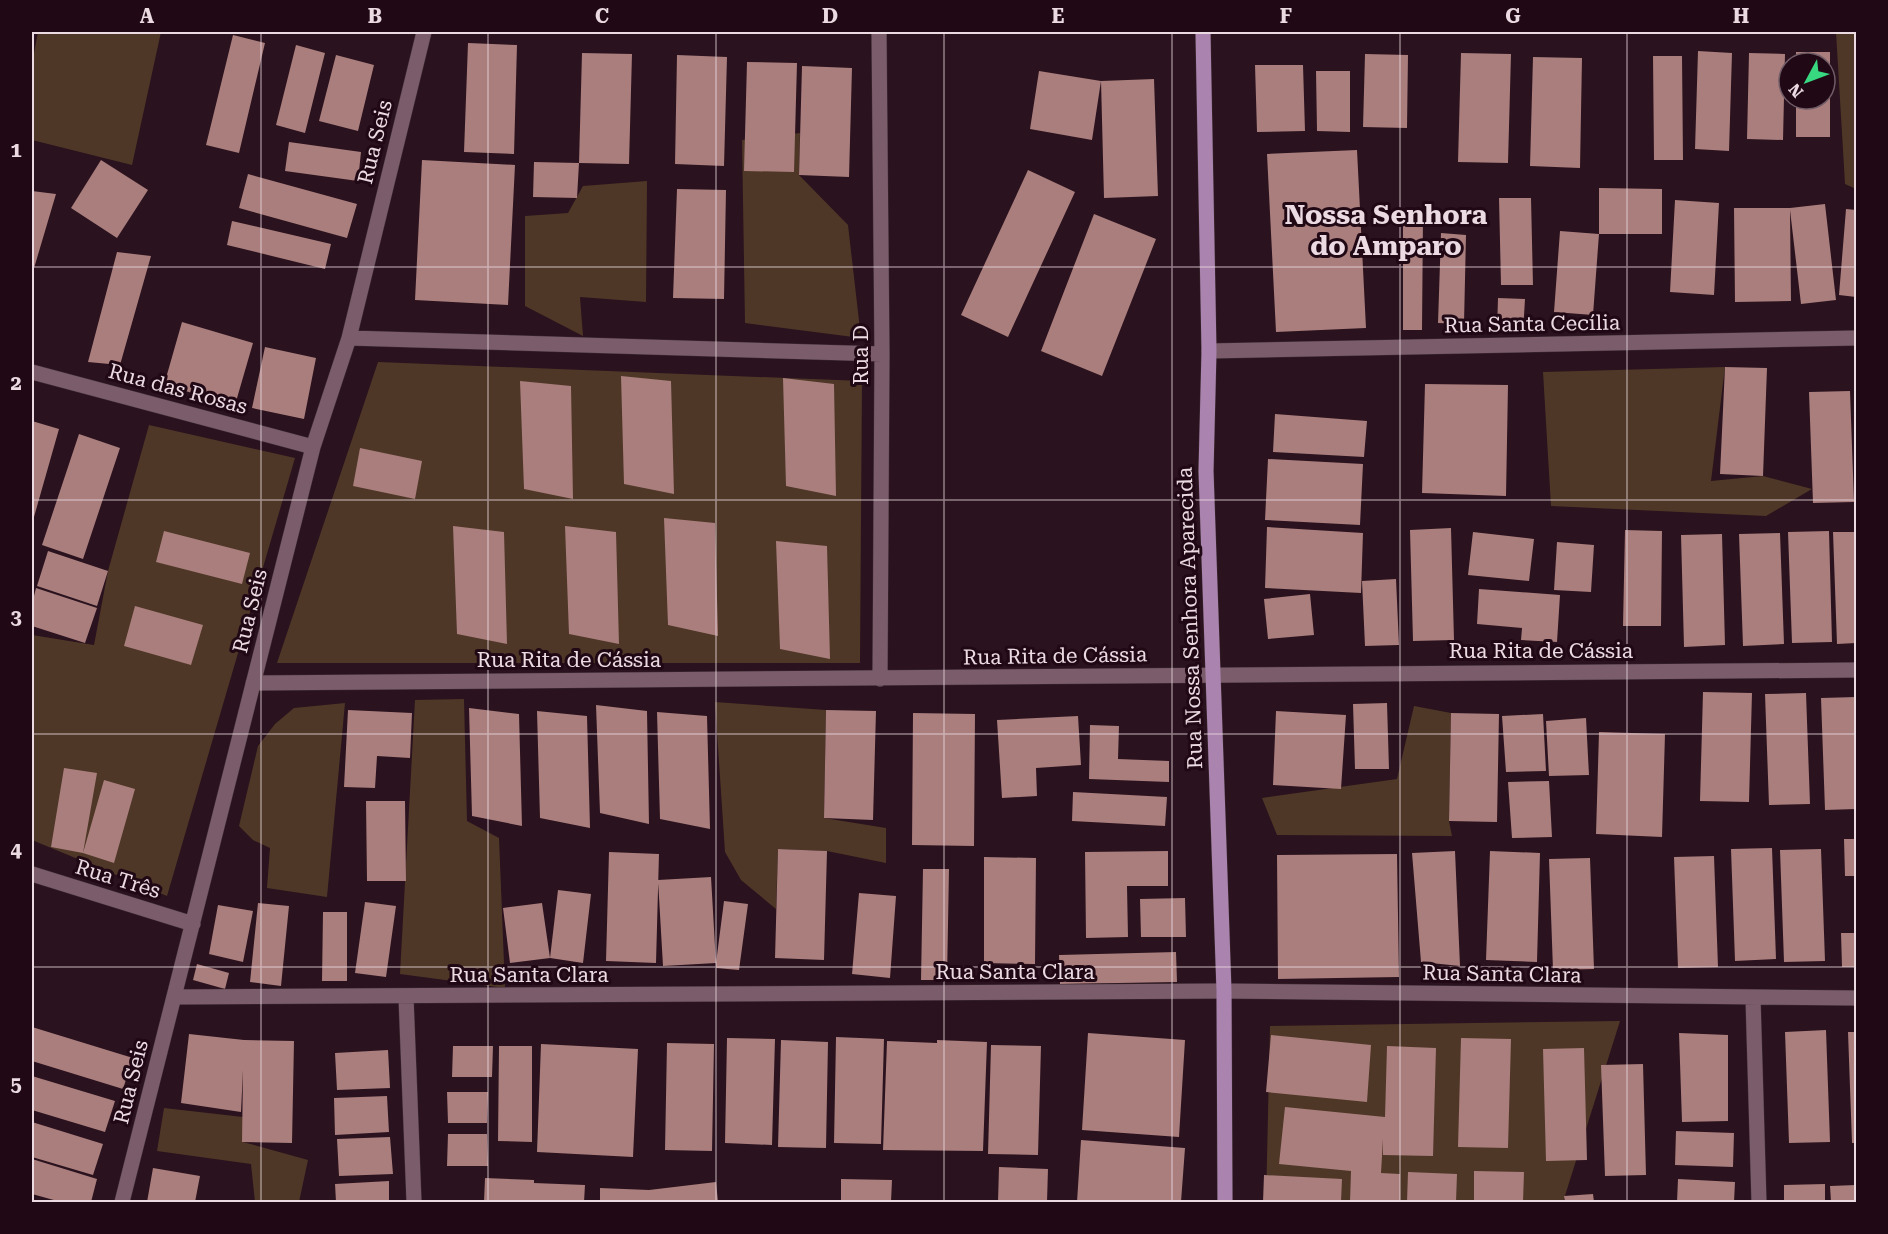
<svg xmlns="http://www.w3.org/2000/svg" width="1888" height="1234" viewBox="0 0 1888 1234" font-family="'Roboto Serif',serif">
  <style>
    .green { fill: #4e3727 }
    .building { fill: #a97e7c }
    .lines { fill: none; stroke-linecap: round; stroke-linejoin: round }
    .minor-casing { stroke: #3d2c33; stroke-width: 16 }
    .major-casing { stroke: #3d2c33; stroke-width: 16 }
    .minor { stroke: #7a5c6a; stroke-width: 15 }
    .major { stroke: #aa84ae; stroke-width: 15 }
    .grid { fill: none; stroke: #ebdae1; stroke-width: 1.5; stroke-opacity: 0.55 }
    .labels { text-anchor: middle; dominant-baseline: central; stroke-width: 6; stroke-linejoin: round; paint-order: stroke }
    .street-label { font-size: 21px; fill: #ebdae1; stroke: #200915 }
    .district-label { font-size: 27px; font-weight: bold; fill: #ebdae1; stroke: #200915 }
    .neatline { fill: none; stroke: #ebdae1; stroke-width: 2 }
    .grid-label { font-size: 20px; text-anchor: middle; font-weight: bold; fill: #ebdae1 }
  </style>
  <rect width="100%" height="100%" fill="#2a121e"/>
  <path class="green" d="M38,32H161L132,165L32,140V64Z
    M1836,32H1856V189L1845,184Z
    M800,133L799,175L848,225L861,338L745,323L742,140Z
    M647,181L646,302L580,297L583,336L525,306V216L568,213L583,186Z
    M378,362L862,381L860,663H277Z
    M1725,367L1711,481L1763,476L1812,489L1766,516L1551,506L1543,372Z
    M149,425L295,458L167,896L32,840V635L94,645L108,571Z
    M464,699L467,821L499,838L505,988L400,974L415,700Z
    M715,702L826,710L824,818L886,828V863L827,851L778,849L776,909L741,880L725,852Z
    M345,703L327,897L267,888L270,848L253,840L239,826L258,746L275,724L294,708Z
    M1414,706L1451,713L1449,821L1452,836L1277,835L1262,798L1397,779Z
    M1620,1021L1563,1202H1266L1270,1026Z
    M164,1108L243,1117V1142L308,1160L299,1202H255L251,1164L157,1151Z"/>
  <path class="building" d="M233,35L265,43L239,153L206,145Z
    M468,43L517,45L514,154L464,152Z
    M296,45L325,53L305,133L276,125Z
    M1698,51L1732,53L1729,151L1695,149Z
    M1796,52H1830V137H1796V99H1825V63H1796Z
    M582,53L632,54L629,164L579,163Z
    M1461,53L1511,54L1508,163L1458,162Z
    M1749,53L1785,54L1783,140L1747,139Z
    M1365,54L1408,55L1407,128L1363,127Z
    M336,55L374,65L358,131L319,121Z
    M677,55L727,57L724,166L675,164Z
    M1653,56H1682L1683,160H1654Z
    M1533,57L1582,58L1580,168L1530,166Z
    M747,62L797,63L794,172L744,171Z
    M1255,65H1303L1305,131L1257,132Z
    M802,66L852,68L849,177L799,175Z
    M1039,71L1101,81L1092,140L1030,129Z
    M1316,71H1350V132L1317,131Z
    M1154,79L1158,196L1104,198L1101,81Z
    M289,142L361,152L358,181L285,171Z
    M1357,150L1366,328L1276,332L1267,154Z
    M101,160L148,190L117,238L71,208Z
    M422,160L515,165L508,305L415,300Z
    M534,162L579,163L577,198L533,197Z
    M1028,170L1075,192L1008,337L961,315Z
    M248,174L357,204L347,238L239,208Z
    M1599,188L1662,189V234H1599Z
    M677,189L726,190L724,299L673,298Z
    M32,191L56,194L32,275Z
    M1499,198H1531L1533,285H1501Z
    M1675,200L1719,203L1714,295L1670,292Z
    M1825,204L1836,300L1801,304L1790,210L1791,301L1735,302L1734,208H1790Z
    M1846,209L1856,210V297L1839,295Z
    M1094,214L1156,239L1102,376L1041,351Z
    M1403,217H1423L1422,330H1403Z
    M232,221L331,244L325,269L227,245Z
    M1560,231L1599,234L1593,315L1554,312Z
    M1441,233L1466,235L1464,324L1438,323Z
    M117,252L151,256L120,365L88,362Z
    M1498,298L1525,299L1523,332L1497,331Z
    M182,322L253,343L235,405L164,385Z
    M265,347L316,358L304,419L252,408Z
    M1725,367L1767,368L1763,476L1720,474Z
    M621,376L671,381L674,494L624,484Z
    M783,378L834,384L836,496L786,486Z
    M520,381L571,386L573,499L524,489Z
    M1425,384L1508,385L1506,496L1422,493Z
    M1850,391L1854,502L1813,503L1809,392Z
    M1275,414L1367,421L1364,457L1273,452Z
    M32,421L59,429L32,524Z
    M79,434L120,448L83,559L42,545Z
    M360,448L422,461L415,499L353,486Z
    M1268,459L1363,464L1360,525L1265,520Z
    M664,518L715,523L718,636L668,625Z
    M453,526L504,532L507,644L457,634Z
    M565,526L616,532L619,644L569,634Z
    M1267,527L1363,533L1361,593L1265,588Z
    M1451,528L1454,640L1413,641L1410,530Z
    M1625,530L1662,531L1661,626H1623Z
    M164,531L250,553L242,584L156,562Z
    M1829,531L1832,642L1792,643L1788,532Z
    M1473,532L1534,539L1529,581L1468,575Z
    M1833,532H1856V643L1837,644Z
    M1780,533L1784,644L1743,646L1739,534Z
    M1722,534L1725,645L1684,647L1681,535Z
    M776,541L827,546L830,659L780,649Z
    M1557,542L1594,545L1591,592L1554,590Z
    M48,551L108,571L97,606L37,586Z
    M1396,579L1399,645L1365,646L1362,581Z
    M36,588L97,608L85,643L32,626V604Z
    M1479,589L1560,595L1557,642L1521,640L1522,628L1477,624Z
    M1310,594L1314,635L1268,639L1264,599Z
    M135,606L203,625L191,665L124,646Z
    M1703,692L1752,693L1749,802L1700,801Z
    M1806,693L1810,804L1769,805L1765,694Z
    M1856,697V809L1825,810L1821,698Z
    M1387,703L1389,769H1355L1353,704Z
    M596,705L647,711L649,824L600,813Z
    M469,708L519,714L522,826L472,816Z
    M348,710L412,713L410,758L377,756L375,788L344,787Z
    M826,710L876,711L873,820L824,818Z
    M537,711L587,716L590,828L540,818Z
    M1276,711L1346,715L1341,789L1273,785Z
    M657,712L707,716L710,829L660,819Z
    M913,713L975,714L974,846L912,845Z
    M1451,713L1499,714L1497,822L1449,821Z
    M1543,714L1546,771L1506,772L1502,716Z
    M1078,716L1081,765L1036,768L1037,796L1002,798L997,720Z
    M1586,718L1589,775L1549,776L1546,721Z
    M1090,725L1119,726L1118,759L1169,761V782L1089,779Z
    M1599,732L1665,734L1662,837L1596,834Z
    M64,768L97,773L83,853L104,780L135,789L114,863L83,853L51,847Z
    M1549,781L1552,837L1512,838L1508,782Z
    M1073,792L1167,797L1165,826L1072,821Z
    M366,801H405L406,881H367Z
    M1844,839H1856V876H1845Z
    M1772,848L1776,959L1735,961L1731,849Z
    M778,849L827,851L824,960L775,958Z
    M1821,849L1825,961L1784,962L1780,850Z
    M1168,851V886H1127L1128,937L1086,938L1085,852Z
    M1455,851L1460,966L1421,962L1412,853Z
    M1490,851L1540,853L1537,962L1486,960Z
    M609,852L659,854L656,963L606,961Z
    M1397,854L1399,977L1278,979L1277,855Z
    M1714,856L1718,967L1678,968L1674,857Z
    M984,857L1036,858L1035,964L984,963Z
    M1590,858L1594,969L1553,970L1549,859Z
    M923,869H949L947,980H921Z
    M711,877L716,963L724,901L748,904L739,970L716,968V963L663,966L658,880Z
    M558,890L591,894L583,963L550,958Z
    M859,893L896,896L890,978L852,974Z
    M1185,898L1186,937H1141L1140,899Z
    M365,902L396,906L386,977L355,973Z
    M258,903L289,906L281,986L250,982Z
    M542,903L550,958L510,963L503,908Z
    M218,905L253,911L243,962L209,954Z
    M323,912H347V981H322Z
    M1841,933H1856V967H1842Z
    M1176,952L1177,982L1060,984L1059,955Z
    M197,964L229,973L225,989L193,980Z
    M32,1027L133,1058L123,1089L32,1061Z
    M1826,1030L1830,1142L1789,1143L1785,1032Z
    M1848,1032H1856V1143H1852Z
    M1088,1033L1185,1040L1179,1137L1082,1130Z
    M1679,1033L1728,1035V1121L1682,1122Z
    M189,1034L244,1040L294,1041L292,1143L242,1142L243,1070L241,1112L181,1103Z
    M1271,1035L1371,1045L1367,1102L1266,1092Z
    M836,1037L884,1039L881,1144L834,1143Z
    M727,1038L775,1039L772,1145L725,1143Z
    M1461,1038L1511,1039L1508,1148L1458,1147Z
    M781,1040L828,1042L826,1148L778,1147Z
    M937,1040L987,1042L983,1151L883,1150L887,1041L937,1043Z
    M667,1043L714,1044L712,1151L665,1150Z
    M541,1044L638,1049L633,1157L537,1152Z
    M991,1045L1041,1046L1038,1155L988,1154Z
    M453,1046H493L492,1077H452Z
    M499,1046H532V1142L498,1141Z
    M1387,1046L1436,1048L1433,1156L1383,1155V1139L1381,1173L1400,1174V1202H1350L1351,1171L1279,1164L1285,1107L1385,1117Z
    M1584,1048L1587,1160L1546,1161L1543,1049Z
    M388,1050L390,1088L337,1090L335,1053Z
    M1643,1064L1646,1175L1605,1176L1601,1065Z
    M32,1076L115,1101L105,1132L32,1110Z
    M447,1092H488L487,1123H448Z
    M387,1096L389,1132L335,1135L334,1098Z
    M32,1122L103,1144L93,1175L32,1157Z
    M1676,1131L1734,1133L1733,1167L1675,1165Z
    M448,1134H487L488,1166H447Z
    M390,1137L393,1174L339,1176L337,1139Z
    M1081,1140L1185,1148L1181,1202H1077Z
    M32,1159L97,1179L91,1202H61L32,1194Z
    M999,1167L1048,1169L1047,1202H998Z
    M153,1168L200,1176L195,1202H147Z
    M1474,1171L1524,1172L1523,1202H1474Z
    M1408,1172L1457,1174L1456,1202H1407Z
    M1264,1175L1342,1179L1341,1202H1263Z
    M485,1178L534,1180V1183L585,1185L584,1202H484Z
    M841,1179L892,1180L891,1202H841Z
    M1678,1179L1735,1182L1734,1202H1677Z
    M389,1181V1202H336L335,1184Z
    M716,1182L718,1202H600V1188L649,1190Z
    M1825,1184V1202H1784V1185Z
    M1856,1185V1202H1831L1830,1186Z
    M1593,1194L1594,1202H1565L1564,1196Z"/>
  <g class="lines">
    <g class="minor-casing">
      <path id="minor" d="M879,32L882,354L880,679
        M349,338L882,354
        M1209,351L1856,338
        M32,372L313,447
        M253,683L1856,670
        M32,874L193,924
        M174,997L1224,991L1856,998
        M406,997L414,1202
        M1753,998L1759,1202
        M122,1202L313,447L349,338L424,32"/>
    </g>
    <g class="major-casing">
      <path id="major" d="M1203,32L1209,351L1206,471L1224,991L1225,1202"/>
    </g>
    <use href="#minor" class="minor"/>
    <use href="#major" class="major"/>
  </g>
  <path class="grid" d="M261,32V1202M488,32V1202M716,32V1202M944,32V1202M1172,32V1202M1400,32V1202M1627,32V1202M32,267H1856M32,500H1856M32,734H1856M32,967H1856"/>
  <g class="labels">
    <g class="street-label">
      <text transform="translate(375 142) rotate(-76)">Rua Seis</text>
      <text transform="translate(1532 324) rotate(-1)">Rua Santa Cecília</text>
      <text transform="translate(861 355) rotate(-90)">Rua D</text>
      <text transform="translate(178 389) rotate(15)">Rua das Rosas</text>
      <text transform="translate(250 611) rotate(-76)">Rua Seis</text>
      <text transform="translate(1190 618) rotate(-92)">Rua Nossa Senhora Aparecida</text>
      <text x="1541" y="651">Rua Rita de Cássia</text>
      <text transform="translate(1055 656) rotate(-1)">Rua Rita de Cássia</text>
      <text x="569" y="660">Rua Rita de Cássia</text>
      <text transform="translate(118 879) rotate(17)">Rua Três</text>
      <text x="1015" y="972">Rua Santa Clara</text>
      <text transform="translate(1502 974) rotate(1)">Rua Santa Clara</text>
      <text x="529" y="975">Rua Santa Clara</text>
      <text transform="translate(131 1082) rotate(-76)">Rua Seis</text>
    </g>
    <g class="district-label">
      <text x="1386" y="215">Nossa Senhora<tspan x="1386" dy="31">do Amparo</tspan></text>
    </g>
  </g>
  <rect width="1888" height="1234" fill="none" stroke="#200915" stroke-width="66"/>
  <g transform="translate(1807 81) rotate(229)"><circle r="28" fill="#200915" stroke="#715d67" stroke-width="1.5"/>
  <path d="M0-4.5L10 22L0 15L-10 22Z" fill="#37d880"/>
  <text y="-9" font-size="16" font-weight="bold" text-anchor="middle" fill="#ebdae1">N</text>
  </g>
  <rect x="33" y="33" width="1822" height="1168" class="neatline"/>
  <g class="grid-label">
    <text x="147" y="23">A</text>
    <text x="375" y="23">B</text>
    <text x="602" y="23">C</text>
    <text x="830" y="23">D</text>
    <text x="1058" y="23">E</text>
    <text x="1286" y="23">F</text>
    <text x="1513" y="23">G</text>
    <text x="1741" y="23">H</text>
    <text x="16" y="157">1</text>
    <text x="16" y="390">2</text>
    <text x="16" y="624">3</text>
    <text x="16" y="857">4</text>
    <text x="16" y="1091">5</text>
  </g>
</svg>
